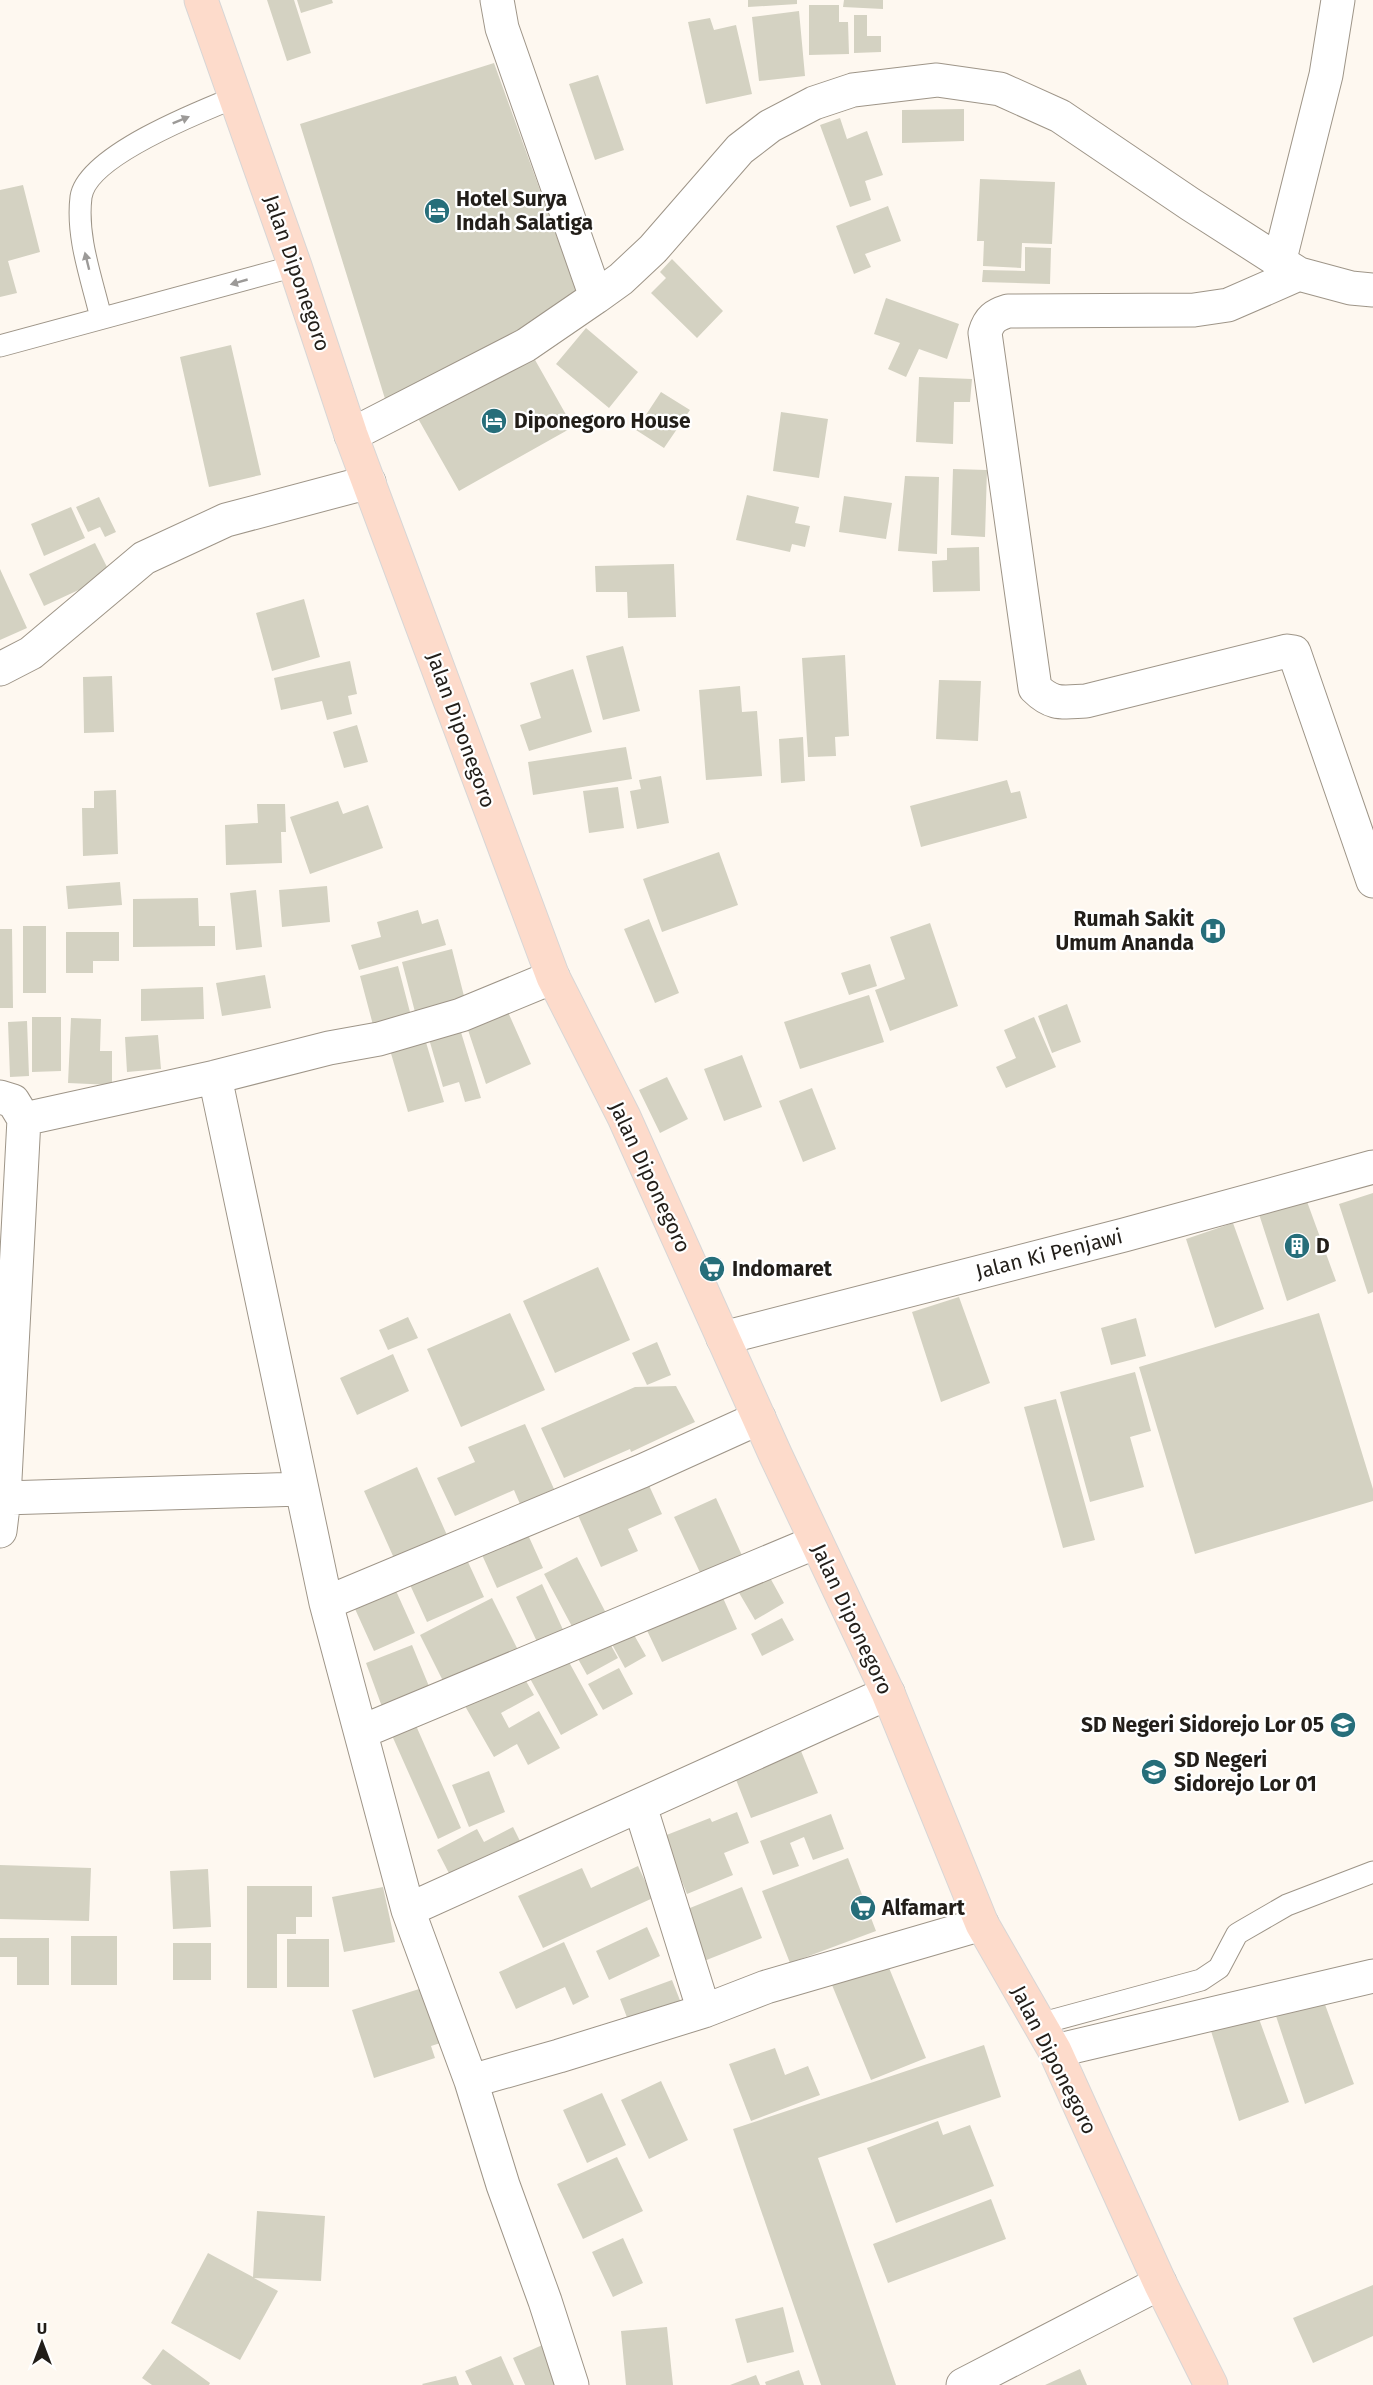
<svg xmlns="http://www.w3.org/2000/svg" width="1373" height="2385" viewBox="0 0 1373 2385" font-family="'Fira Sans',sans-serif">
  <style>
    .building { fill: #d4d2c2 }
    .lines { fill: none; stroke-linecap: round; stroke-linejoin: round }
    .lane-casing { stroke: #9e9588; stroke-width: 23 }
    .street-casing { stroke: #9e9588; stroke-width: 35 }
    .primary-casing { stroke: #d7d6d6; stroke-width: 35 }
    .lane { stroke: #fff; stroke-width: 21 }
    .street { stroke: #fff; stroke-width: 33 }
    .primary { stroke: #fddbcb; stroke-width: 33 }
    .oneway { fill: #9c9a98 }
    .labels { text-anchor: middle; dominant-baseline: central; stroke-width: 4.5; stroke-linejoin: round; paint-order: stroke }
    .poi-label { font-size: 21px; font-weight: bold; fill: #221e19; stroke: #fff; text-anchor: start }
    .street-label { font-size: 21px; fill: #221e19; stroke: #fff }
  </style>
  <rect width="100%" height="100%" fill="#fef8f0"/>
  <path class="building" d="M267,0H294L311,53L287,61Z
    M297,0H332L333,3L301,13Z
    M748,0H797V4L748,7Z
    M844,0H883V9L843,7Z
    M809,5H839V22H848L849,54L809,55Z
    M799,11L805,76L759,81L752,17Z
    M854,15H867V36H881V52L854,53Z
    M710,18L714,30L736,25L752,94L706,104L688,22Z
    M494,63L579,298L386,402L300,124Z
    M598,75L624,150L595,160L569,84Z
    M964,109V141L902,143V110Z
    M840,118L847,139L867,131L883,175L865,181L871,200L850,207L820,125Z
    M980,179L1055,182L1052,244L1022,243L1021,268L983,266L984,241H977Z
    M23,185L40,252L8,261L17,293L0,297V190Z
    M888,206L901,241L865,254L871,267L854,274L836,226Z
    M1025,247L1051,248L1050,284L982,282L983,270L1025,271Z
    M672,259L723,311L697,338L651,293L666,278L660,272Z
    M886,298L959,324L947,359L919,349L906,377L888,369L900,343L874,334Z
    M586,328L638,372L609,408L556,364Z
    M231,345L261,475L209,487L180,357Z
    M530,351L573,427L459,491L416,415Z
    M919,377L972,379L970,402H954L953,444L916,442Z
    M661,392L690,410L664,448L636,430Z
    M781,412L828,419L819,478L773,471Z
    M953,469L987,470L985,537L951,535Z
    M905,476L939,477L937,554L898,551Z
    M747,495L799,507L795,523L810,526L805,547L792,544L790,552L736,540Z
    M844,496L892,503L886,539L839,532Z
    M99,497L116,532L105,537L100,527L88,532L76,507Z
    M71,507L85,538L44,556L31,524Z
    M95,543L111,575L44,606L29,574Z
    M979,547L980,591L933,592L932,561L947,560V548Z
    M674,564L676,617L628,618L627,592H596L595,566Z
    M0,569L27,628L0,640Z
    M304,599L320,657L272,671L256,613Z
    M623,646L640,711L603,720L586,656Z
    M845,655L849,736L835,737L836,756L808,757L802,658Z
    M350,661L357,694L348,696L352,714L327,720L322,701L281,710L274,678Z
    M573,669L592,732L529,751L520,725L541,718L530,683Z
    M112,676L114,732L84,733L83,677Z
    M939,680L981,681L978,741L936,739Z
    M740,686L742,712L757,711L762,776L706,780L699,690Z
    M357,725L368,762L344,768L333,732Z
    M803,737L805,781L781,783L779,739Z
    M626,747L632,779L533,795L528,762Z
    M661,776L669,823L637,829L630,791L641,789L639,780Z
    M1007,780L1011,793L1020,791L1027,818L921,847L910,806Z
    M618,787L624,828L589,833L583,791Z
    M116,790L118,854L83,856L82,808H94V791Z
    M338,801L343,814L368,805L383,848L310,874L290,817Z
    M257,804H285L286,832H281L282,863L226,865L225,825L258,823Z
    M719,852L738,905L662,932L643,879Z
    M120,882L122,905L68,909L66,886Z
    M327,886L330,922L282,927L279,890Z
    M256,890L262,947L236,950L230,893Z
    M198,898L199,926H215V946L133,947V899Z
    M418,910L422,924L438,919L446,945L359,970L351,945L381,937L377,922Z
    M649,919L679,993L655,1003L624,929Z
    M930,923L958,1006L890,1031L875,990L905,979L890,937Z
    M23,926H46V993H23Z
    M0,929H12L13,1008H0Z
    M66,932H119V961H93V973H66Z
    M452,949L465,1000L415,1012L402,962Z
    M870,964L877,986L849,995L841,973Z
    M398,966L411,1016L373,1025L360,976Z
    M265,975L271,1008L222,1016L216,983Z
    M203,987L204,1019L141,1021V989Z
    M869,995L884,1042L800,1069L784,1022Z
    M1067,1004L1081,1042L1052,1053L1038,1016Z
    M508,1012L531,1064L486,1084L467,1027Z
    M32,1017H61V1071L32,1072Z
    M1034,1017L1056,1067L1006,1088L996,1067L1016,1058L1004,1030Z
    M71,1018L101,1019L100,1051H112V1085L68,1083Z
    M27,1021L29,1076L10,1077L8,1022Z
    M460,1029L481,1098L465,1102L459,1082L443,1087L429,1039Z
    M158,1035L161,1069L127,1072L125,1037Z
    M425,1039L444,1102L408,1112L390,1050Z
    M742,1055L762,1107L724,1121L704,1069Z
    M667,1077L688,1119L660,1133L639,1090Z
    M812,1088L836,1149L803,1162L779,1101Z
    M1373,1193V1292L1368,1294L1339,1204Z
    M1305,1196L1336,1281L1287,1301L1258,1211Z
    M1233,1223L1264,1309L1215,1328L1186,1239Z
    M598,1267L630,1340L555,1373L523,1301Z
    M959,1297L990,1383L941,1402L912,1312Z
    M510,1313L545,1390L461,1427L427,1349Z
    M1319,1313L1373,1489V1501L1195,1554L1139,1367Z
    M408,1317L418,1338L388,1350L379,1330Z
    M1136,1318L1146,1356L1111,1365L1101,1328Z
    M657,1342L671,1375L647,1385L632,1353Z
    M393,1354L409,1391L357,1415L340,1378Z
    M1135,1372L1151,1431L1130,1437L1144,1487L1090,1502L1060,1392Z
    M676,1386L695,1422L631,1452L630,1449L564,1478L541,1428L635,1387Z
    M1056,1399L1095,1540L1063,1548L1024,1407Z
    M525,1424L554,1489L520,1504L514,1490L455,1516L437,1478L475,1462L468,1447Z
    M417,1467L450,1542L397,1565L364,1491Z
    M647,1481L662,1514L628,1529L638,1551L601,1567L577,1513Z
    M716,1498L745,1562L704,1581L674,1517Z
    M524,1526L543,1568L497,1588L478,1546Z
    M463,1551L484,1597L427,1622L406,1576Z
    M577,1557L608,1617L576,1634L544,1574Z
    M768,1574L784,1603L755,1620L738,1591Z
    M392,1582L415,1633L374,1651L351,1600Z
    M542,1584L565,1634L539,1646L516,1597Z
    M719,1589L737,1629L662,1662L643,1622Z
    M492,1598L519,1652L447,1689L420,1635Z
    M782,1618L794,1640L762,1656L751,1634Z
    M629,1626L646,1656L625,1668L608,1637Z
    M604,1633L618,1658L587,1675L573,1650Z
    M412,1645L433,1696L385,1715L366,1663Z
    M564,1653L598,1715L561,1735L527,1673Z
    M619,1668L633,1694L603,1710L588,1684Z
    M522,1674L534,1695L501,1713L509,1728L539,1711L560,1748L528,1765L517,1744L494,1757L465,1706Z
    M414,1721L461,1828L438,1839L390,1731Z
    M799,1746L818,1793L751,1818L733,1772Z
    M489,1771L505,1812L469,1827L452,1785Z
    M737,1812L749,1843L724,1853L733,1875L687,1894L664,1836L710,1818L712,1822Z
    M831,1814L844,1849L813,1860L804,1837L790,1843L799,1866L773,1875L760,1841Z
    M513,1827L524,1849L455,1885L437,1850L477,1829L484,1842Z
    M848,1858L876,1931L790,1963L762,1891Z
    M0,1865L91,1868L89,1921L0,1919Z
    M638,1866L653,1898L543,1948L518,1896L582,1868L591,1888Z
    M208,1869L211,1927L173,1929L170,1871Z
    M247,1886H312V1917H296V1934H277V1988H247Z
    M383,1887L395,1942L344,1952L332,1897Z
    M742,1887L762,1938L704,1961L685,1910Z
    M647,1927L660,1956L609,1980L596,1951Z
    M71,1936H117V1985H71Z
    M0,1938H49V1985H17V1957H0Z
    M287,1939H329V1987H287Z
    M564,1942L589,1997L573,2005L565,1987L516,2009L499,1972Z
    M173,1943H211V1980H173Z
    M887,1963L926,2058L871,2080L832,1985Z
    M672,1980L683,2008L631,2028L620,1999Z
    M432,1985L450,2040L431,2046L435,2058L374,2078L352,2010Z
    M1323,1999L1354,2084L1305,2104L1275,2013Z
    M1258,2016L1289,2102L1239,2121L1211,2031Z
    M984,2045L1001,2097L818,2158L896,2385H821L733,2129Z
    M775,2048L785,2075L808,2066L820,2095L751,2121L729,2064Z
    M661,2081L688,2140L649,2159L621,2100Z
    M602,2093L626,2145L587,2163L563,2110Z
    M938,2121L943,2135L970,2125L994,2186L896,2223L867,2148Z
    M617,2157L643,2211L583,2239L557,2184Z
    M991,2199L1006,2239L888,2283L873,2244Z
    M257,2211L325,2216L321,2281L254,2278L278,2291L240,2360L171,2323L208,2253L253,2277Z
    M623,2238L643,2283L613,2297L592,2252Z
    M1373,2285V2336L1313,2363L1293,2318Z
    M783,2307L794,2352L747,2363L735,2319Z
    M667,2327L673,2385H626L621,2331Z
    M547,2343L565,2385H525L513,2358Z
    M163,2349L210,2383L209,2385H152L142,2378Z
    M501,2356L514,2385H472L465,2371Z
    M1080,2369L1087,2385H1045Z
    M799,2370L804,2385H766L765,2382Z
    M756,2375L760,2385H730Z
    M456,2376L459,2385H423L422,2384Z"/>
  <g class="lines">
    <g class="lane-casing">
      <path id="lane" d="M101,318C92,279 76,238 81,197C87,156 201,111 236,97
        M0,346L295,266
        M1039,2024L1201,1980L1219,1968L1237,1934L1242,1931L1287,1905L1373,1872"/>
    </g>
    <g class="street-casing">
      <path id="street" d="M497,0L502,28L596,297
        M1279,263L1326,75L1338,0
        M1299,274L1228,305L1194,310L1008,311C995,315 989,319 985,333L1035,688C1053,706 1063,702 1086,701L1287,651L1294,652L1373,881
        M351,435L526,345L596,297L621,279L653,249L740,149L770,126L814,103L853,90L937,80L1000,89L1060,116L1190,204L1299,274L1351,288L1373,290
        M0,669L31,653L144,558L226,520L369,482
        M215,1077L326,1603L408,1910L471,2081L503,2185L545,2301L572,2385
        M0,1097L13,1101L24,1119L215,1077L329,1048L379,1039L461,1015L553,977
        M24,1119L4,1498L301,1489
        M723,1338L1124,1235L1373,1167
        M0,1531L4,1498
        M326,1603L642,1471L759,1418
        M361,1732L816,1542
        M640,1806L704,2011
        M408,1910L888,1693
        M1055,2051L1373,1976
        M471,2081L559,2056L704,2011L766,1987L982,1924
        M963,2385L1160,2283"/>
    </g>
    <g class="primary-casing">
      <path id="primary" d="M201,0L295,266L351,435L553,977L624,1117L776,1456L888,1693L982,1924L1055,2051L1160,2283L1211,2385"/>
    </g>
    <use href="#lane" class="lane"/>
    <use href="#street" class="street"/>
    <use href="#primary" class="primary"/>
  </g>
  <defs><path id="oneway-solid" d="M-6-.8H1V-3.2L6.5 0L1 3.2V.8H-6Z" transform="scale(1.5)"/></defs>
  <g class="oneway">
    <use href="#oneway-solid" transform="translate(181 120) rotate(-22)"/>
    <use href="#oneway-solid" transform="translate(87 261) rotate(-104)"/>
    <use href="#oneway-solid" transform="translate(239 282) rotate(164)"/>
  </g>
  <defs>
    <g id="hotel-disc" transform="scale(1.35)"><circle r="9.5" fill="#266e7a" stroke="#fff"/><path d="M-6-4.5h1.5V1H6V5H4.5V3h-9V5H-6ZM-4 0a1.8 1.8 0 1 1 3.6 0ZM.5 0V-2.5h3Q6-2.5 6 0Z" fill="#fff"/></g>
    <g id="hospital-disc" transform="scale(1.35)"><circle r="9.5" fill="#266e7a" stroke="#fff"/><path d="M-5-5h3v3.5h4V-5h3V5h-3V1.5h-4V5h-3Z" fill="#fff"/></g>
    <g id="building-disc" transform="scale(1.35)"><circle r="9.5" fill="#266e7a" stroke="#fff"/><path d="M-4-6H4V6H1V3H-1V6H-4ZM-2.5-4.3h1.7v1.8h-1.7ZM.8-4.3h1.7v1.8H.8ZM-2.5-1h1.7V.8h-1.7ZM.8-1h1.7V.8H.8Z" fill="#fff"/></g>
    <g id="supermarket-disc" transform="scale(1.35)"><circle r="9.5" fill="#266e7a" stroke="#fff"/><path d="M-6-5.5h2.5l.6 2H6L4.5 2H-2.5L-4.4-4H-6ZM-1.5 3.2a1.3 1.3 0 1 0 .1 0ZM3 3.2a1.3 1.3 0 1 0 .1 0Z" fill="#fff"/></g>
    <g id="school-disc" transform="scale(1.35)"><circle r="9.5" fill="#266e7a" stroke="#fff"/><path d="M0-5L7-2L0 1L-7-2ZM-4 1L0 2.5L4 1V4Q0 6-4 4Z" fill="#fff"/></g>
  </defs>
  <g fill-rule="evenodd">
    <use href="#hotel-disc" x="437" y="211"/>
    <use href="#hotel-disc" x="494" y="421"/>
    <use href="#hospital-disc" x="1213" y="931"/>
    <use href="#building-disc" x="1297" y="1246"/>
    <use href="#supermarket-disc" x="712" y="1269"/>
    <use href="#school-disc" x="1343" y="1725"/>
    <use href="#school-disc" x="1154" y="1772"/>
    <use href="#supermarket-disc" x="863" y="1908"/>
  </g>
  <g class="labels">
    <g class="poi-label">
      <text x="456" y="199">Hotel Surya<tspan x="456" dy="24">Indah Salatiga</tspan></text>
      <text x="514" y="421">Diponegoro House</text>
      <text x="1194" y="919" text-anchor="end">Rumah Sakit<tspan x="1194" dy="24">Umum Ananda</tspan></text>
      <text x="1316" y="1246">D</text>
      <text x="732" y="1269">Indomaret</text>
      <text x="1324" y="1725" text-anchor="end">SD Negeri Sidorejo Lor 05</text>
      <text x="1174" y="1760">SD Negeri<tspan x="1174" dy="24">Sidorejo Lor 01</tspan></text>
      <text x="882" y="1908">Alfamart</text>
    </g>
    <g class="street-label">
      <text transform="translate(297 273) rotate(71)">Jalan Diponegoro</text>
      <text transform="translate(461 730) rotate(70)">Jalan Diponegoro</text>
      <text transform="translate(650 1177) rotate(65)">Jalan Diponegoro</text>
      <text transform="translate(1049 1254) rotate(-14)">Jalan Ki Penjawi</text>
      <text transform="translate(852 1619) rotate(65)">Jalan Diponegoro</text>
      <text transform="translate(1054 2060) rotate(63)">Jalan Diponegoro</text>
    </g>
  </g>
  <g transform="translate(42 2343)" stroke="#ffffff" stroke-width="4.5" paint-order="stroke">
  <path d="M0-4.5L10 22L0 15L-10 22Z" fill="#221e19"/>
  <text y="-9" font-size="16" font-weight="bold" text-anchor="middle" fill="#221e19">U</text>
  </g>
</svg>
